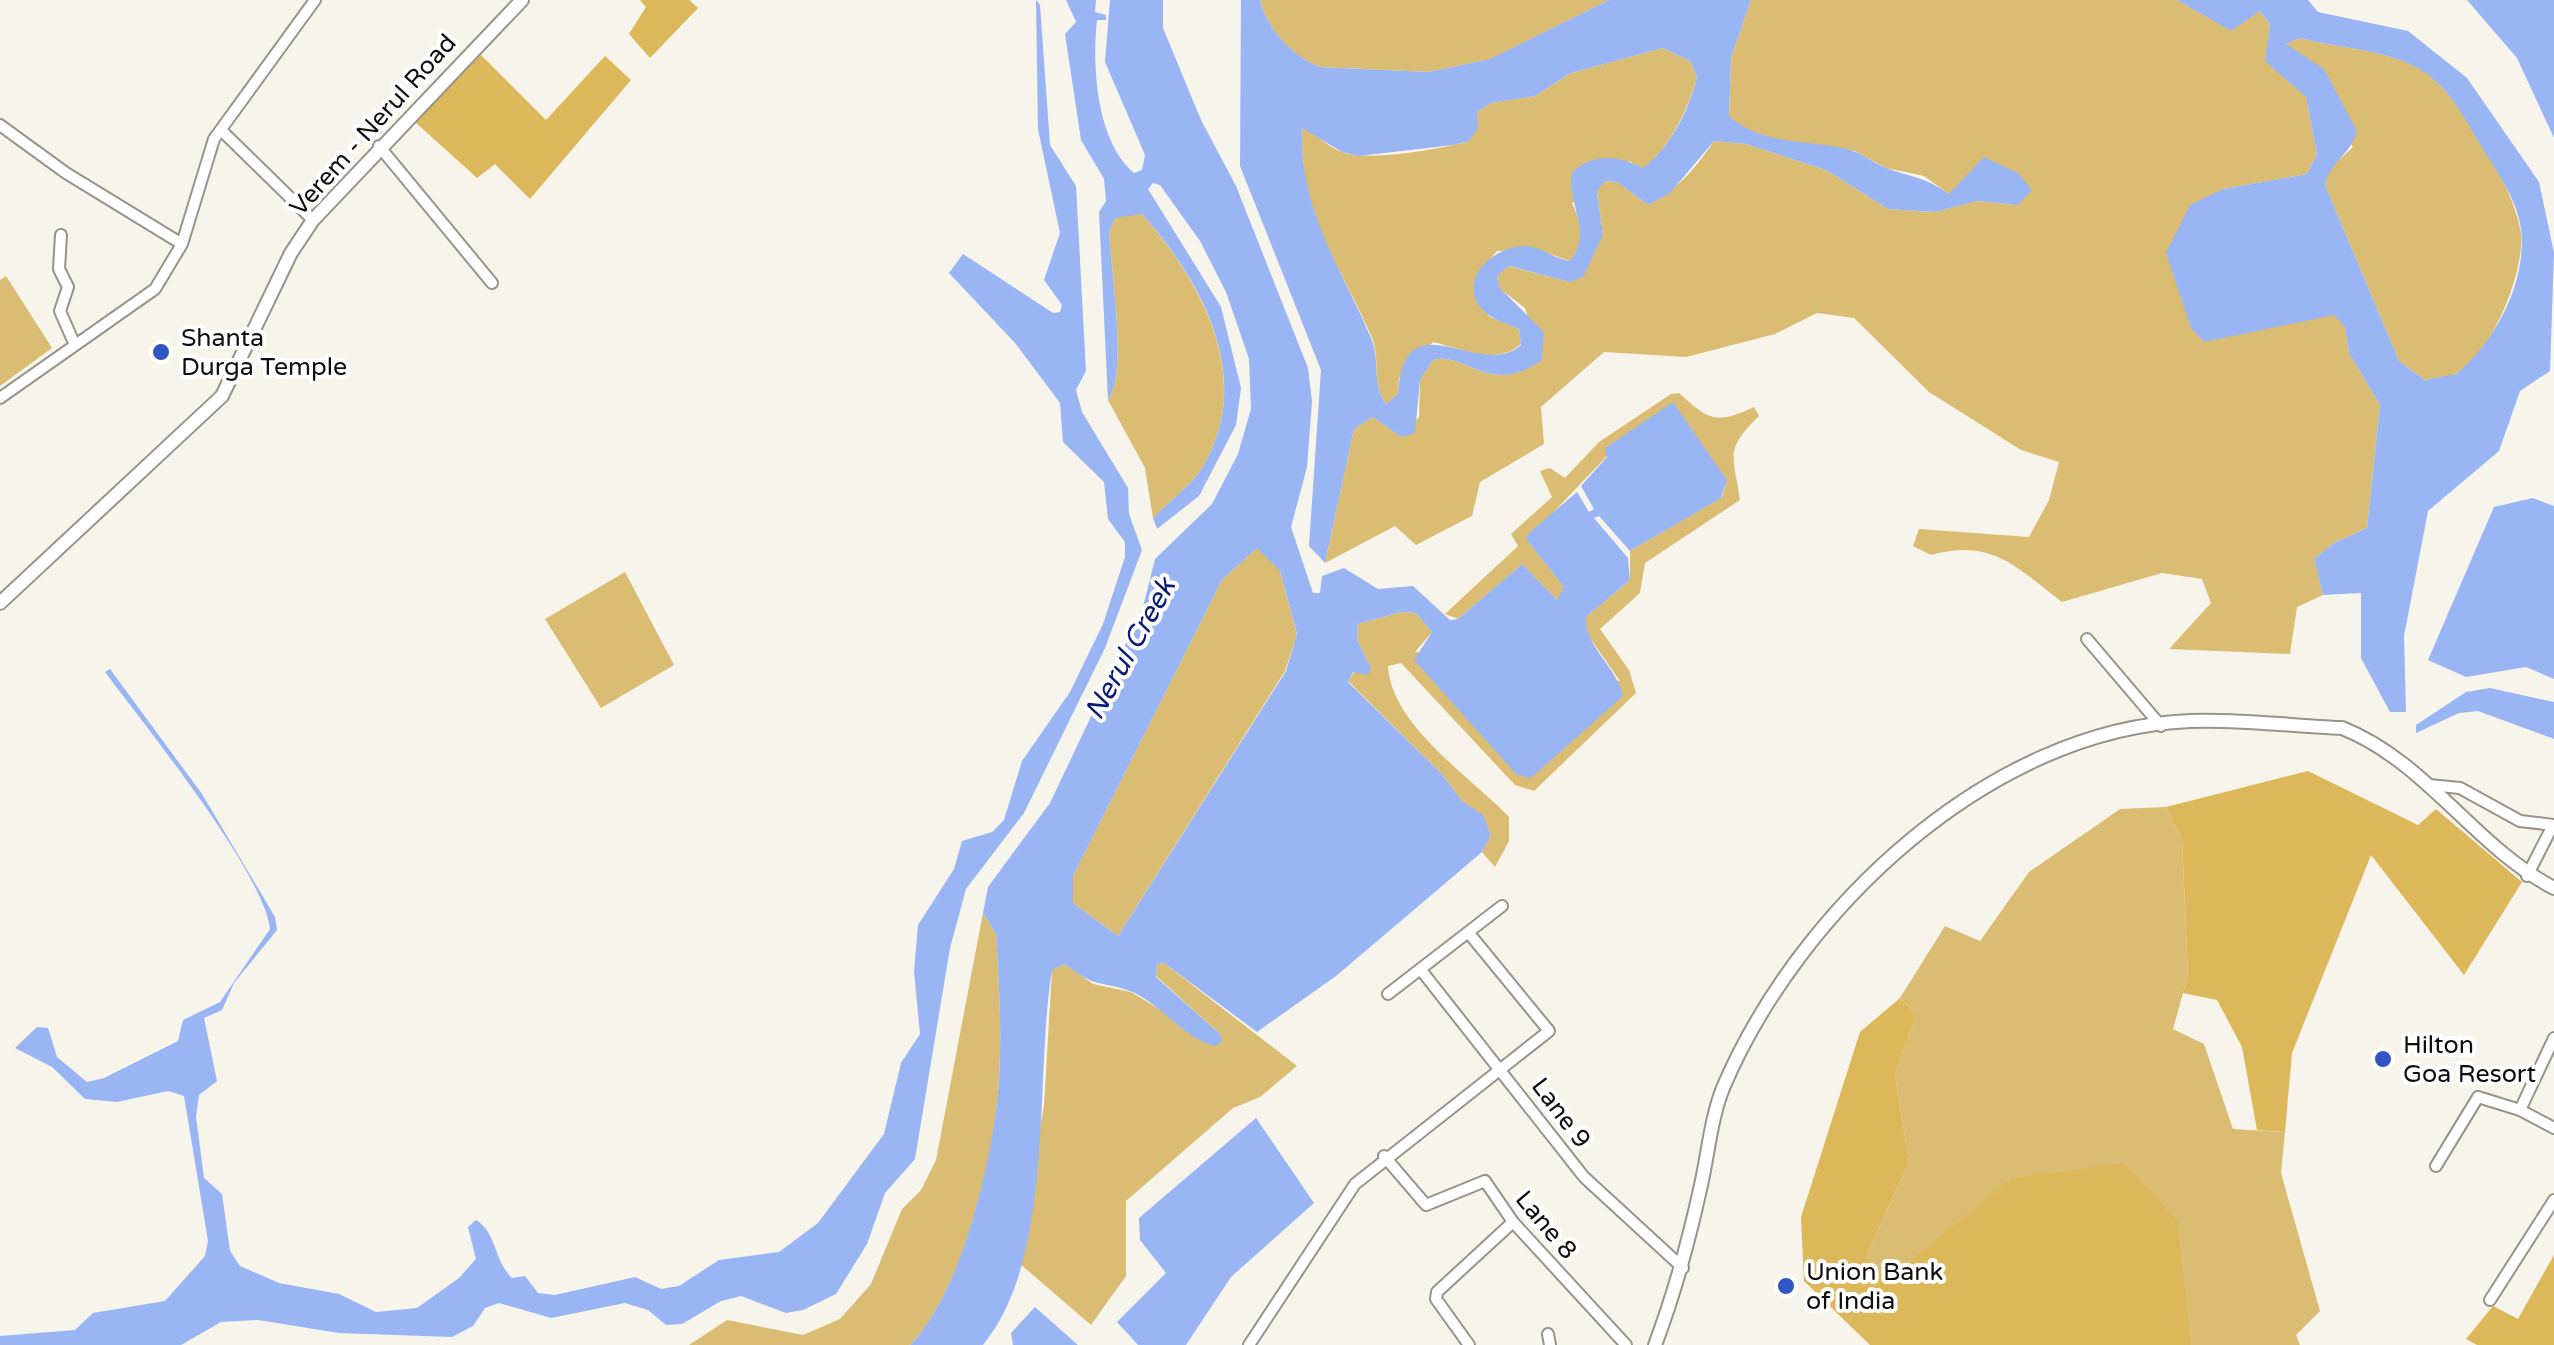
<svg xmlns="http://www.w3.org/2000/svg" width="2554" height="1345" viewBox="0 0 2554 1345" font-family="'Varela Round',sans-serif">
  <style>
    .green { fill: #dabd73 }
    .forest { fill: #ddb85a }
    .water { fill: #9ab5f4; fill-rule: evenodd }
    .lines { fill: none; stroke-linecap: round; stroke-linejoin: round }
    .minor-casing { stroke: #97948c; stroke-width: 14 }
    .major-casing { stroke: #97948c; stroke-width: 16 }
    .minor { stroke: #fff; stroke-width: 10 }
    .major { stroke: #fff; stroke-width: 12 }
    .poi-dot { fill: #3255c5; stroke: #fff; stroke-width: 4 }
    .labels { text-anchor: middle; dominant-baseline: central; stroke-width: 8; stroke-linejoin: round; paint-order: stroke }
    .street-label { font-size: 25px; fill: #100e0c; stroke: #fff }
    .poi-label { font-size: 25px; fill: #100e0c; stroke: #fff; text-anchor: start }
    .water-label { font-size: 28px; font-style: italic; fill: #0b1c75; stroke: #fff }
  </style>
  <rect width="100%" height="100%" fill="#f7f4eb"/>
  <path class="green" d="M1260,0H1609L1491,59L1428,72L1320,67C1292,57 1267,29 1260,0Z
    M1751,0H2177L2230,30L2260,11L2270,25L2266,61L2306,96L2317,154L2307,174L2223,189L2345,326L2349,353L2380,405L2367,528L2334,543L2314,559L2323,595L2297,607L2290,654L2169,649L2211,603L2202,579L2162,573L2062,602C2016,567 1992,538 1931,555L1913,546L1919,529L2029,537L2049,500L2059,462L2021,450L1929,392L1854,318L1817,313L1775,334L1686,357L1604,352L1541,407L1544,444L1480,482L1472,516L1416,545L1395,526L1325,563L1354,429L1373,417L1401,437L1419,417L1420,380L1433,360C1467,351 1488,398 1541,360L1525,308L1499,288L1497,276L1508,266L1570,282L1603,235L1597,191L1605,181L1617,182L1648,205C1678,189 1696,168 1714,141L1746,144L1826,170L1888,209L1935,212L1976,201L2018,205L1949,194L1924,176L1886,168L1855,151L1789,144L1742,128L1729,117L1731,58Z
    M2300,38C2340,49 2390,49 2425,72C2459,95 2517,192 2521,234C2525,270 2491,358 2455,374C2447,378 2434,378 2425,380L2399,361L2325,185L2329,169L2353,147L2286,44Z
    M1663,48L1690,61L1697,77C1688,110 1670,147 1643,169L1629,161L1572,203C1582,225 1586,242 1569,261L1540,250L1497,251L1477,275L1479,305L1490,317L1519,329L1521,344C1497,366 1462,349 1433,342L1399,378L1398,394L1386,404C1371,383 1381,361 1372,338C1339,261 1300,218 1302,128C1318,134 1327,147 1342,152C1368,162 1442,149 1469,141L1477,112L1491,103L1535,96L1571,73Z
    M1131,212L1142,214C1201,281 1256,379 1202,468C1191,486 1168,502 1153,518L1145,468L1108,400C1128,373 1111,269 1109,233L1115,218Z
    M6,276L52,348L0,386V280Z
    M1679,393C1709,420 1715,425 1754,407L1759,416C1723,451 1734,456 1740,500L1645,563L1640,593L1600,629L1629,670L1636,693L1534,791L1515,785L1401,663L1388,666C1391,725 1471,777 1509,817V841L1495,867L1482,852L1491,835L1483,816L1462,801L1441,773L1348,681L1354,672L1371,668L1357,639L1358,624L1401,612L1416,613L1432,632L1415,652L1620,681L1585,631L1586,617L1630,580V551L1722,497L1727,480L1607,456L1527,540L1564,587L1563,595L1557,600L1522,564L1458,619L1445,614L1518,546L1511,534L1552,497L1540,471L1550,468L1565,478L1599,442L1671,394Z
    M1258,547L1280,571L1297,635L1285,671L1118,936L1073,903V876L1222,580Z
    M625,572L674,665L601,708L545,619Z
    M2166,807L2182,839L2188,975L2173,1029L2204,1044L2233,1129L2285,1132L2281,1173L2320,1311L2296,1335L2300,1345H2191L2188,1333L1936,1242L1887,1279L1866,1256L1909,1162L1895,1075L1916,1015L1900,998L1945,926L1980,941L2029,872L2120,809Z
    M983,913L996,934C999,982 1002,1031 999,1079C995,1154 963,1291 910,1345H689L727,1320L803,1335L840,1319L871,1284L902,1209L921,1190L936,1160Z
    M1164,963L1297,1066L1260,1097L1233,1108L1126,1201V1276L1091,1325L1019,1263L1044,1105L1052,970L1065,964L1093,984L1131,992L1169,1015L1220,1034L1156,976L1157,964Z"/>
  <path class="forest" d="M640,0H689L698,8L650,58L629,34L646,7Z
    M481,55L546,120L605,56L631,80L530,199L495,164L477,178L414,121Z
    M2308,771L2418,825L2436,809L2522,882L2464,975L2371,855L2292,1053L2285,1132L2257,1130L2242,1047L2217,1000L2183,993L2188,975L2182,839L2166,807Z
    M1900,998L1916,1015L1895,1075L1909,1162L1866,1256L1888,1279L2012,1178L2125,1163L2177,1221L2191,1345H1870L1804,1281L1801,1217L1860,1032Z
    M2554,1255V1345H2477L2466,1339L2493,1306L2518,1319Z"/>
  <path class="water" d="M1036,0L1040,5L1050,145L1076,186L1086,371L1076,390L1082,412L1128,488L1129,514L1142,550L1105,648L1024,813L966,889L950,948L915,1159L885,1193L867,1244L836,1294L803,1310L786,1313L741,1296L721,1301L682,1324L666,1325L648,1310L625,1303L551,1318L499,1303L485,1308L473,1326L452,1337L339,1333L258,1320L221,1322L181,1345H0V1336L75,1330L93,1313L165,1301L205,1256L208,1241L184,1096L168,1091L117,1102L85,1099L52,1067L15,1048L37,1027L48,1028L57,1057L87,1082L104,1078L178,1041L183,1020L220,1002L270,929C265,874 143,723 105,672L110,669L202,794L275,917L277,930L234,983L222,1010L204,1018L217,1081L199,1095L196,1117L204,1178L222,1194L230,1251L240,1266L279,1283L339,1294L376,1312L417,1308L459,1278L476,1259L468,1227L476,1220C497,1233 494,1261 512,1278L525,1276L538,1293L555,1295L635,1277L661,1289L679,1286L719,1260L779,1252L818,1223L884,1134L901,1063L920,1034L914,971L918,925L954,869L962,841L992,832L1004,820L1022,761L1070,692L1103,624L1125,557V542L1108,519L1104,482L1063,442L1060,403L1015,343L949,273L963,254L1053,313L1060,312L1062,305L1044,280L1060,233L1038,129Z
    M1066,0H1096L1095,12L1106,15V20H1097C1092,66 1096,141 1134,173L1142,170L1145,155L1105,62L1110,0H1163V28L1201,120L1236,186L1308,368L1312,401L1307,467L1291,527L1313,593H1320L1322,576L1344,568L1378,589L1413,586L1450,620L1458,619L1522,564L1557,600L1564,587L1526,539L1530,532L1577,492L1589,512L1594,509L1581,486L1607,457L1605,448L1673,402L1727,480L1721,498L1630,551L1599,516L1594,518L1628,558L1630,580L1586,617C1584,646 1617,667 1623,696L1531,778L1517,775L1414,660L1432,632L1416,613L1401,612L1358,624L1357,639L1371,668L1368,675L1353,672L1348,682L1441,773L1462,801L1483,815L1491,835L1482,852L1336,976L1257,1032L1164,963L1157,964L1156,977L1220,1034L1222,1041L1216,1046C1184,1040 1161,1003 1130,991C1099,980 1096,989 1065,964L1052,970C1034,1078 1056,1256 983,1345H910C963,1291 994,1154 999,1080C1002,1031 999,983 996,934L983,913L988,887L1050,803L1143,607L1155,559L1212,504L1238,454L1251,409L1249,359L1226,292L1200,241L1160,185L1153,183L1148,189L1221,307L1241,388L1236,425L1199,496L1157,529L1153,518C1168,502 1191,486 1202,468C1256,379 1202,281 1142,214L1115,218L1109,233C1111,269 1128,374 1108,400L1099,212L1106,201L1104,179L1081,140L1065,34L1076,22ZM1257,548L1280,571L1297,634L1286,671L1118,936L1073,903V876L1222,580Z
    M1241,0H1260C1267,29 1293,57 1320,67L1428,72L1490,59L1609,0H1751L1731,58L1729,116C1766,149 1813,137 1856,152C1866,156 1874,163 1884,167C1911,178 1922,175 1949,194L1984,157L2018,173L2032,190L2018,205L1977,201L1935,212L1888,209L1826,170L1746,144L1714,141L1670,193L1648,205L1617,182L1605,181L1597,192L1603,235L1583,277L1570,282L1509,266L1497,276L1500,288L1544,332L1542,360C1488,398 1467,351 1433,360L1420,380L1415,433L1401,437L1373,417L1354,429L1325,563L1309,546L1321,370L1240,166ZM1663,48L1690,61L1697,77C1689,110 1670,148 1643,168C1618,155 1594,153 1572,172C1566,205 1595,233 1569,261C1553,258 1540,246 1524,246C1496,247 1461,274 1478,304C1486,318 1505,323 1519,329L1521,345C1479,382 1404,295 1398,394L1386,404C1371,383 1381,360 1371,338C1341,267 1299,209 1302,128L1342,152L1359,156L1453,145L1469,141L1478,128L1477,112L1491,103L1535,96L1571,73Z
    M2177,0H2308L2318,12L2408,31L2467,78L2539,182L2554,253L2550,371L2520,391L2499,451L2428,511L2404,636L2406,712H2390L2361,658V593L2323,595L2314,559L2334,543L2367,528L2380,405L2349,353L2345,327L2334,315L2204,342L2191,328L2166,253L2190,205L2223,189L2307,174L2317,154L2306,97L2265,61L2270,25L2260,11L2231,31ZM2300,38C2340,49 2390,49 2424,72C2451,90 2464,118 2480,144C2491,163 2506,183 2514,204C2539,260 2500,339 2456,374L2425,380L2399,361L2325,185C2331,161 2351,154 2357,131L2324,69L2286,44Z
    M2467,0H2554V138L2517,58Z
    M2533,498L2554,506V679L2526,667L2466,677L2428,660L2494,507Z
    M2490,688L2554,702V739L2478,711L2459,713L2416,733V725L2466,692Z
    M1256,1118L1314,1203L1231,1277L1186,1345H1138L1117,1322L1166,1273L1140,1240L1139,1218Z
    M1035,1307L1078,1345H1013L1011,1333Z"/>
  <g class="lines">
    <g class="minor-casing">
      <path id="minor" d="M0,125L66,173L182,244
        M221,130L313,220
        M379,146L492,283
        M61,235L59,269L68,287L60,311L74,343
        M0,398L155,289L182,244L214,139L315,0
        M2087,639L2161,726
        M2429,785L2460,788L2520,821L2554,825
        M2527,876L2553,825
        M1421,970L1584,1177L1683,1268
        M1388,994L1502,906
        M2554,1038L2520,1110L2554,1128
        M1384,1156L1426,1205L1485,1181L1513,1222L1626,1345
        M2436,1166L2478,1097L2520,1110
        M2490,1300L2554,1200
        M1548,1334L1550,1345
        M1249,1345L1355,1184L1549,1031L1468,932
        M1469,1345L1436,1299L1437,1292L1513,1222"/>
    </g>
    <g class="major-casing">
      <path id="major" d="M0,603L222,396L291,253L313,220L522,0
        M1655,1345C1675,1292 1689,1240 1701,1185C1708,1154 1711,1118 1723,1088C1798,911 1989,729 2190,721C2240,719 2292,726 2342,728C2426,761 2476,848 2554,888"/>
    </g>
    <use href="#minor" class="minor"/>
    <use href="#major" class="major"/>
  </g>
  <g class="poi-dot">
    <circle cx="161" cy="352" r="10"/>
    <circle cx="2383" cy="1059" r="10"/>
    <circle cx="1786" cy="1286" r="10"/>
  </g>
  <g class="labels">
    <g class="street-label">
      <text transform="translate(373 125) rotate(-48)">Verem - Nerul Road</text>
      <text transform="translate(1561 1113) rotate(53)">Lane 9</text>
      <text transform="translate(1546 1225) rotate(50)">Lane 8</text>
    </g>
    <g class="poi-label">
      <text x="181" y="338">Shanta<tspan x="181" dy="29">Durga Temple</tspan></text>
      <text x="2403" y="1045">Hilton<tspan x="2403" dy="29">Goa Resort</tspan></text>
      <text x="1806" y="1272">Union Bank<tspan x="1806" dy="29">of India</tspan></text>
    </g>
    <g class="water-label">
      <text transform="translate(1130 649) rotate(-61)">Nerul Creek</text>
    </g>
  </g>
</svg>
